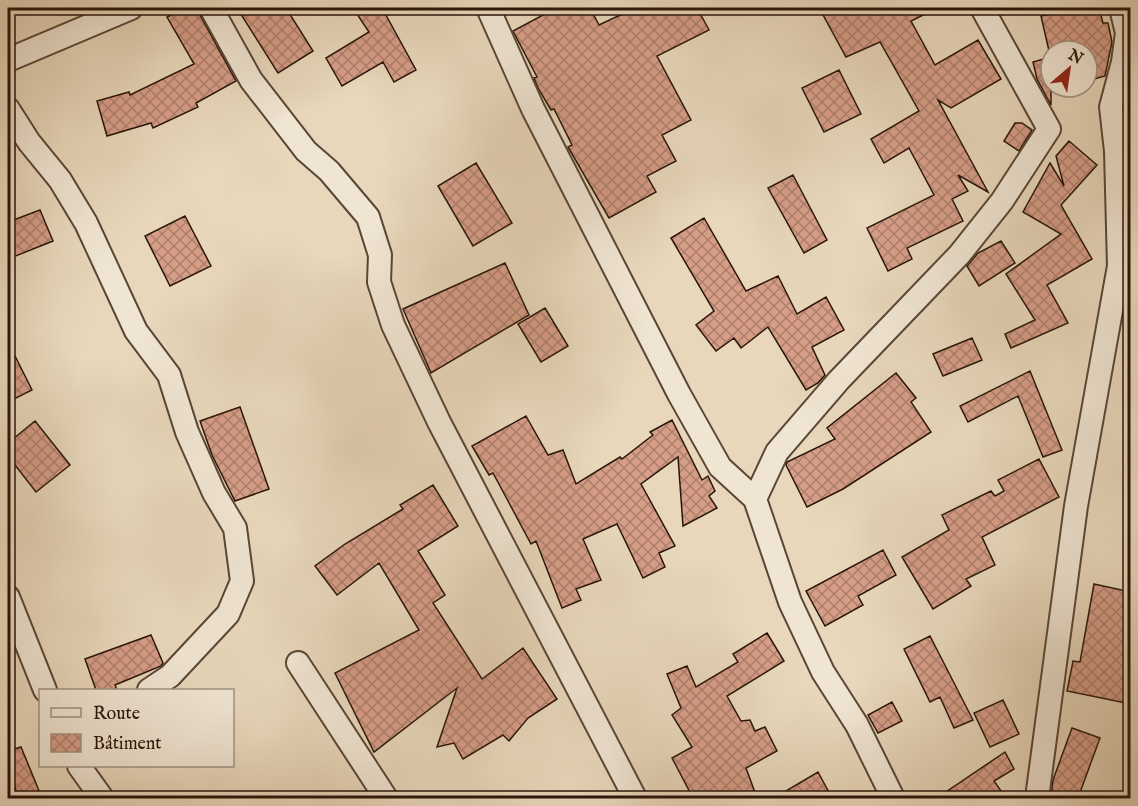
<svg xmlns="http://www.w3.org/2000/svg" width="1138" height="806" viewBox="0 0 1138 806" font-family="'IM FELL English',serif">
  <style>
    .building { fill: url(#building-cross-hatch); stroke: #291509; stroke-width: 1.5 }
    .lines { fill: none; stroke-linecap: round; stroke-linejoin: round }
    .street-casing { stroke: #594636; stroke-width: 26 }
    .street { stroke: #f0e5d3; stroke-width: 22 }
  </style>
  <defs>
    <pattern id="building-cross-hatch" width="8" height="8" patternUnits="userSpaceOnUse" patternTransform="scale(1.5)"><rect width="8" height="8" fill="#d69d87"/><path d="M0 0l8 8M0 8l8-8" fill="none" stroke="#ae7f6d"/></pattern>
  </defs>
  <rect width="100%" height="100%" fill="#e8d7bb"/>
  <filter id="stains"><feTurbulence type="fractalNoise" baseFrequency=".00333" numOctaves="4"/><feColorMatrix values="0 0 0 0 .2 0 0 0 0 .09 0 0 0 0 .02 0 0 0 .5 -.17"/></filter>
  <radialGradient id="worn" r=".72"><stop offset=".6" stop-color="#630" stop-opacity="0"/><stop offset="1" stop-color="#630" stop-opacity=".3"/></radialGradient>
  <path class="building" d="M184,8H196L236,81L196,103L198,107L153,128L151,123L107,136L97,101L129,92L130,95L194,64L167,17Z
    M237,8H286L313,51L278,73Z
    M353,8H382L416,70L394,82L383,62L342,86L326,58L369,32Z
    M556,8H590L599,25L635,8H697L709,30L657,56L691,120L662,135L676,161L647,176L656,192L609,218L568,147L572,145L554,109L551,110L538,88L534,78L537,77L513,31Z
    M831,8H937L911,21L935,65L978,40L1001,79L951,108L938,100L988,192L958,175L968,191L952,199L963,221L907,248L912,259L888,271L867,228L934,195L909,148L884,163L871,139L919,111L880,42L846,57L822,13Z
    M1076,8H1099L1103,23H1108L1112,42L1105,76L1087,81V51H1049L1041,16Z
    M1051,57V105L1037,79L1033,62Z
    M839,70L861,114L824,132L802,88Z
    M1015,123H1022L1032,130L1019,151L1004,141Z
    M1069,141L1097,165L1061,205L1092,259L1047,285L1068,323L1011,348L1005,334L1035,320L1006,274L1061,234L1023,212L1050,163L1064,186L1056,156Z
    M476,163L512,223L473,246L438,186Z
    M793,175L827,240L804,253L768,188Z
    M40,210L53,241L8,259V222Z
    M185,216L211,266L170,286L145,236Z
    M704,218L746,291L778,276L797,314L826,297L844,330L812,347L825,375L818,383L806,390L768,327L741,348L734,338L716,351L696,325L714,311L671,238Z
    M1001,241L1015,263L979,286L967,266L978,253Z
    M505,263L529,315L431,373L403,309Z
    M545,308L568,346L541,362L518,324Z
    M972,338L982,360L943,376L933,354Z
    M8,342L32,390L8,402Z
    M1030,371L1062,450L1043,457L1018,396L968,422L960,406Z
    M896,373L916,398L911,402L931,432L843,489L807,507L786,465L787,462L835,439L827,428Z
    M240,407L269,489L235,501L212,455L200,421Z
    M526,416L548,455L563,450L576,484L620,457L622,459L653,435L650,432L672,420L702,480L708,476L715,491L709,496L717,508L683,526L678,457L641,484L675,546L659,553L665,567L643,578L617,524L583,539L601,580L576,589L581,600L562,608L536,541L531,544L493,473L489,475L472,446Z
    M35,421L70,465L36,492L8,456V443Z
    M1039,459L1059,497L982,537L995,565L966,579L971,586L933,609L902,557L949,530L942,515L991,491L995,496L1004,491L998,480Z
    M433,485L458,526L418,551L445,595L433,603L482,679L523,648L557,699L528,718L509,741L503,735L463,759L454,743L437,747L457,688L374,752L335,673L419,630L379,563L337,595L315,566L345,544L403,509L400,505Z
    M883,550L896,575L858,596L863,605L825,626L806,591Z
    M1094,584L1131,592V704L1067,691L1073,661L1080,662Z
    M767,633L784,661L727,696L741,721L750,720L755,731L765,727L777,751L746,768L757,798H693L672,758L692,747L672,715L681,708L667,674L687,666L696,687L738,662L733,654Z
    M151,635L163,663L161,666L115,685L117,690H96L85,659Z
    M930,636L973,720L954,728L940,697L930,702L904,649Z
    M1003,700L1019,734L990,747L974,713Z
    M892,702L902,721L878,733L868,715Z
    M1072,728L1100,738L1078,798H1051L1053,780Z
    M21,747L42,798H18L8,763V751Z
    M1005,752L1014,769L994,781L1006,798H937Z
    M818,772L832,798H774Z"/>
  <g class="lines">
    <g class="street-casing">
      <path id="street" d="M211,8L251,80L306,151L329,171L368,217L380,255L379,282L393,325L439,422L635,798
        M488,8L533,109L679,394L720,467L755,499L790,602L823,672L857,725L893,798
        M8,60L131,8
        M8,109L29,142L60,180L86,223L136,331L169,375L187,432L214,493L235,528L242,581L228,614L170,676L149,690
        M755,499L777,452L839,380L959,255L1002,201L1049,129L982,8
        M8,597L45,690
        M298,663L386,798
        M79,766L102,798
        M1037,798L1076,506L1119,266L1116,151L1111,107L1123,62L1127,33L1121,8"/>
    </g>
    <use href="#street" class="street"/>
  </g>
  <rect width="1138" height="806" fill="none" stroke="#e8d7bb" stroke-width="30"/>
  <rect x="9" y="9" width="1120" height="788" fill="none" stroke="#291509" stroke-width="3"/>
  <rect x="15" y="15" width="1108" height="776" fill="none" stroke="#291509" stroke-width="1.5"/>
  <rect x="39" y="689" width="195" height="78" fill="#f0e5d3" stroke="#a09282" stroke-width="1.5"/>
  <rect x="51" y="708" width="30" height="9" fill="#f0e5d3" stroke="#a09282" stroke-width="1.5"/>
  <text x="93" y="719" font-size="18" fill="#291509">Route</text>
  <rect x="51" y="734" width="30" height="18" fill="url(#building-cross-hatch)" stroke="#a09282" stroke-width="1.5"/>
  <text x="93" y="749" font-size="18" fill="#291509">Bâtiment</text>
  <g transform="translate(1069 69) rotate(29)"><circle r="28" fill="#f0e5d3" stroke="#a09282" stroke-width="1.5"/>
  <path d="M0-4.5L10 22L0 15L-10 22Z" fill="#8f2418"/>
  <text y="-9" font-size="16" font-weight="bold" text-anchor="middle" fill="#291509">N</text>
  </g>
  <rect width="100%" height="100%" filter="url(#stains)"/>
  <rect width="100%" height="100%" fill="url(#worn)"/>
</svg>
